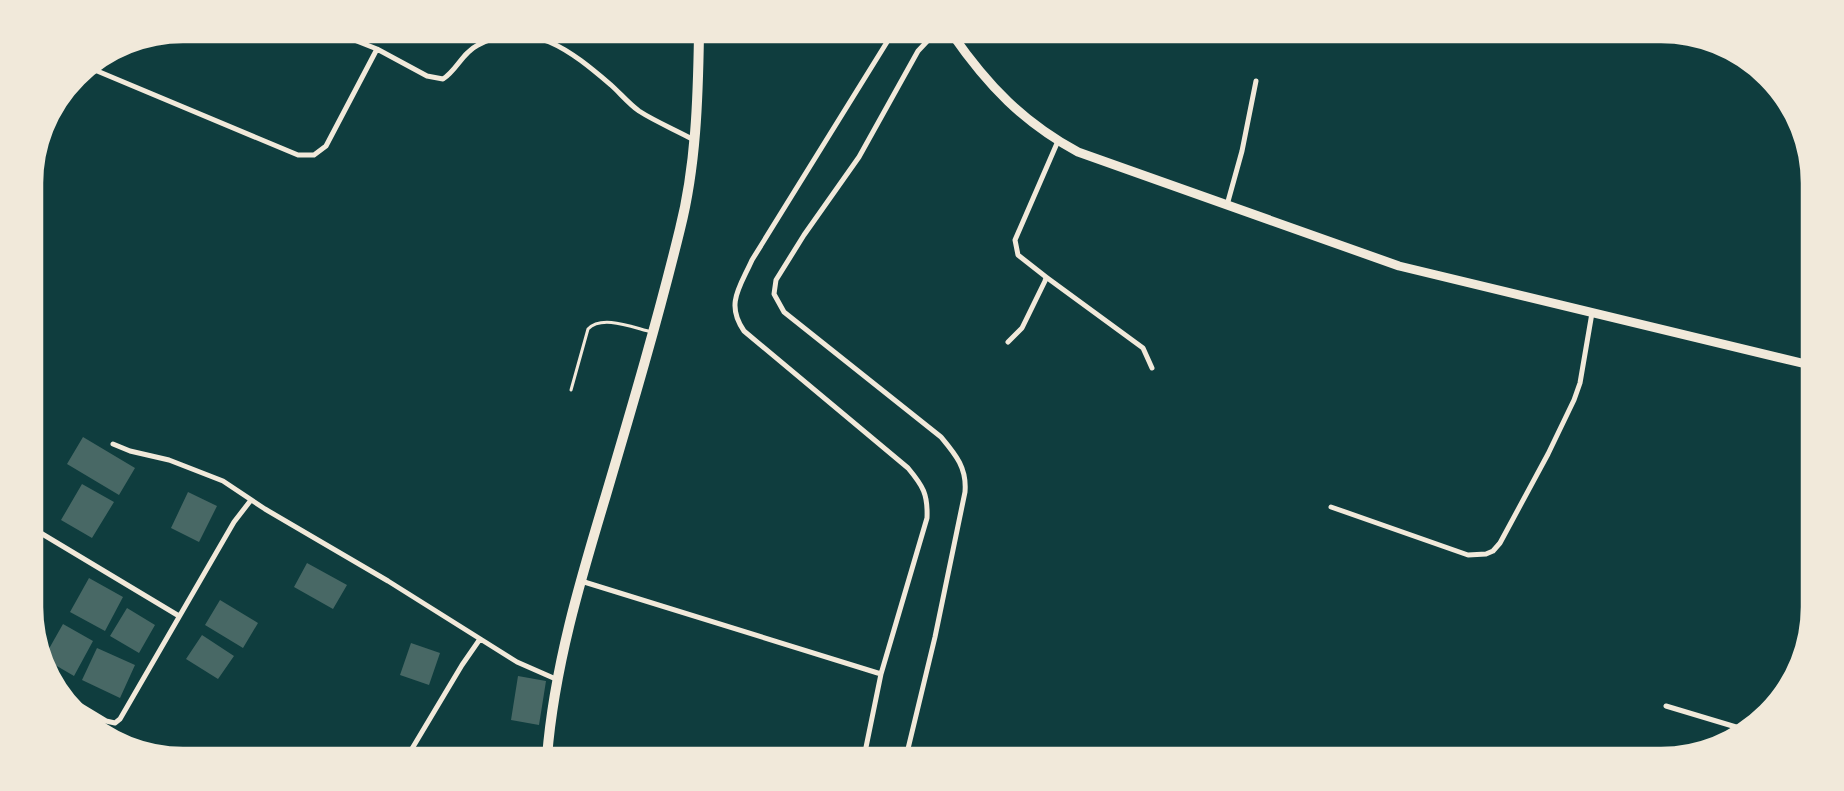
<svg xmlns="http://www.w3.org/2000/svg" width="1844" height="791" viewBox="0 0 1844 791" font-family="'Space Grotesk',sans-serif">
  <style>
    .building { fill: #486865 }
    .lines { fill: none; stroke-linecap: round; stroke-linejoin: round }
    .service { stroke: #f1e9da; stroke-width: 3 }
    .minor { stroke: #f1e9da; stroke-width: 5 }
    .tertiary { stroke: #f1e9da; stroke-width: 9 }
    .secondary { stroke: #f1e9da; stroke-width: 10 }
    .rim { fill: none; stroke: #f1e9da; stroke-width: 2.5 }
  </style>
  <rect width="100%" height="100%" fill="#0f3d3e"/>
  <path class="building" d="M83,437L135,468L119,495L67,464Z
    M82,484L114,502L92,538L61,520Z
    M188,492L217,506L199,542L171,528Z
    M307,563L347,585L333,609L294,587Z
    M89,578L123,597L105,631L70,612Z
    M220,600L258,623L243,648L205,625Z
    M127,608L155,625L139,653L110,636Z
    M63,624L93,641L74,676L50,662L46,654Z
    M202,635L234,656L218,679L186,659Z
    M411,643L440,653L429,685L400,675Z
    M97,648L135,665L120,698L82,680Z
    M518,676L546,681L539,725L511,720Z"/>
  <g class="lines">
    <path class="service" d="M571,390L588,329C602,314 634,328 652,332"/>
    <path class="minor" d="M339,34L377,49
      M90,68L298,155H314L326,146L377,49L427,76L443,79C457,70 462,53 478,45C531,17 572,52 611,85C620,93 629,104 639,111C656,122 676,130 694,140
      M1227,205L1242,151L1256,81
      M1046,277L1143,348L1152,368
      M1008,342L1022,328L1045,281L1046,277L1018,255L1015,240L1058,141
      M113,444L130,451L169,460L223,481L265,509L388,581L517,662L558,680
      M1331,507L1468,555L1486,554L1493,551L1500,543L1548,454L1574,400L1580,383L1592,313
      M39,532L179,616
      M581,581L881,674L864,757
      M881,674L927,518C928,494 923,486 908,468L744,331C725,304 740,287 752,260L892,34
      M63,695L106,721L115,723L120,719L234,522L251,500
      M1666,706L1746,730
      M407,757L462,665L480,639
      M906,757L935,637L965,492C967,468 956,455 941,437L784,312L774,294L776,280L804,235L859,157L918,51L934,34"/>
    <path class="tertiary" d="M952,34C988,86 1023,122 1078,152L1399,266L1810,365"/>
    <path class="secondary" d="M547,757C554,668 580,581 606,495C632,407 658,319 680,229C696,166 698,98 699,34"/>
  </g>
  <path d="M0 0H1844V791H0ZM183 42H1661A141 141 0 0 1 1802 183V607A141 141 0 0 1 1661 748H183A141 141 0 0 1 42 607V183A141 141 0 0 1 183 42Z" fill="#f1e9da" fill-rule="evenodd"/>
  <path class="rim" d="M183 42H1661A141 141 0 0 1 1802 183V607A141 141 0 0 1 1661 748H183A141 141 0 0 1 42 607V183A141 141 0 0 1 183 42Z"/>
</svg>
